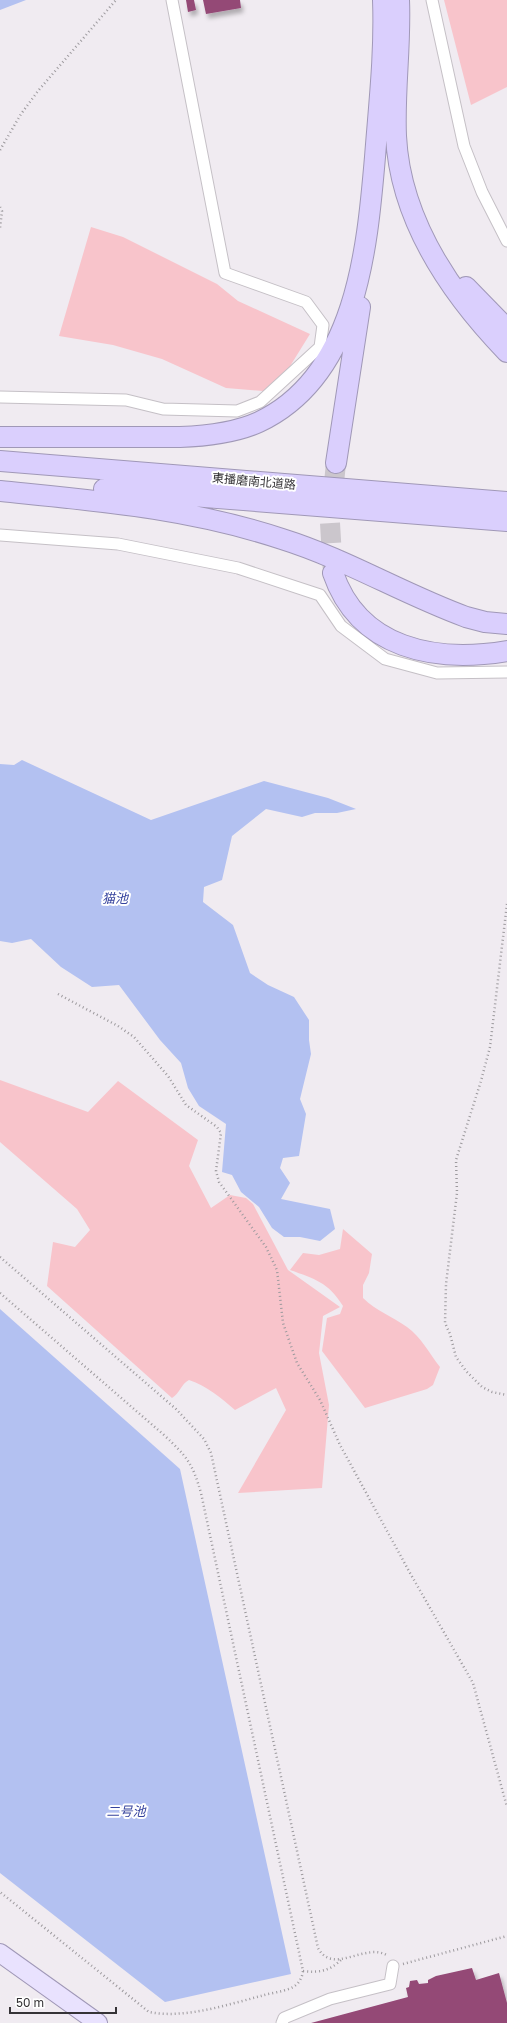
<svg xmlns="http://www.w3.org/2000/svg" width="507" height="2023" viewBox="0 0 507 2023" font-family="'Golos Text','Noto Sans JP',sans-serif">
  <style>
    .green { fill: #f8c4cb }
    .water { fill: #b3c1f1 }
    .building { fill: #944876; filter: url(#shadow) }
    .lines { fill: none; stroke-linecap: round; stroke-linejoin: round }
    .motorway-tunnel { stroke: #cbc6cc; stroke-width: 20; stroke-dasharray: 20 10; stroke-linecap: butt }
    .minor-casing { stroke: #c5c0c6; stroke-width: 13 }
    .primary-casing { stroke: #a098b7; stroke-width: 20 }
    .motorway-casing { stroke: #a098b7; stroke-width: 22 }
    .path { stroke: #9d9a9e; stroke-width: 2.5; stroke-dasharray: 1 3; stroke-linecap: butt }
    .minor { stroke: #fff; stroke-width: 11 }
    .primary { stroke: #e9e2fe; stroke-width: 18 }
    .motorway { stroke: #dacffd; stroke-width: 20 }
    .labels { text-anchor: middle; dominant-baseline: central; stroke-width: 4; stroke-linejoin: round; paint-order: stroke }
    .street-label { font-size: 12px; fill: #353336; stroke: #fff }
    .water-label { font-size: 13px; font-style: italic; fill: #35429d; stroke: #fff }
  </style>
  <defs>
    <filter id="shadow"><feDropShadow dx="2.5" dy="4.5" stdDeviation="2" flood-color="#0004"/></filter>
  </defs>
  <rect width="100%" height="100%" fill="#f0ebf1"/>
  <path class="green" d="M444,0H507V87L471,105Z
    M91,227L123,237L217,284L238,301L310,334L274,392L226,388L162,359L113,345L59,336Z
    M0,1080L88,1112L118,1081L198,1140L189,1166L211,1208L230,1195L246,1198L253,1204L288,1270L340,1307L323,1316L319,1353L329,1405L322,1488L238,1493L286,1410L276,1388L235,1410C221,1398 207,1386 189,1380C181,1384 180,1393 172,1398L47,1286L53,1242L75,1247L90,1230L77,1209L0,1142Z
    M343,1229L372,1254L369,1273L363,1285V1298C376,1311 392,1316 407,1327C421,1337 429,1353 440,1367L433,1385L427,1389L365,1408L322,1351L327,1318L340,1314L343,1306C328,1282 315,1279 290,1270L303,1253L319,1255L340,1249Z"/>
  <path class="water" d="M0,0H26L0,10Z
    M22,760L151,820L264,781L328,798L356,809L337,813H315L302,817L266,809L232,836L222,880L204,887L203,902L233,925L250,973L268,985L294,997L309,1020V1040L311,1054L300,1099L306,1114L299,1156L283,1158L280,1168L290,1183L281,1199L330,1209L335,1229L320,1241L300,1237H284L272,1228L259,1207L241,1192L232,1175L222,1172L226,1124L199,1106L188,1088L181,1063L160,1040L119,985L92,987L61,967L31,939L12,943L0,941V764L14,765Z
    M0,1309L180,1469L291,1974L165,2002L0,1873Z"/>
  <path class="building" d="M186,0H194L196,10L188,12Z
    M203,0H240L241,8L206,14Z
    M472,1968L476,1980L499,1973L507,2003V2023H311L408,1997L406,1988L409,1987L410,1981L417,1980L419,1984L428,1983V1980L436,1976Z"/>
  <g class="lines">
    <path class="motorway-tunnel" d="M333,573L330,523L336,463"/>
    <g class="minor-casing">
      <path id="minor" d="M432,0L464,146L482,192L507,241
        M0,397L126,400L163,409L237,411L260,402L320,347L323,325L306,302L225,273L172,0
        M0,535L118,544L238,568L320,595L341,626L385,659L437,673L507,672
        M282,2023L284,2018L330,1999L390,1984L393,1966"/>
    </g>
    <g class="primary-casing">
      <path id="primary" d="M0,1953L98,2023"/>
    </g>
    <g class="motorway-casing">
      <path id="motorway" d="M399,0C401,45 394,91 396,136C400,219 451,294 507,352
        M466,287L507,329
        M0,437H180C207,436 235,433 259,422C356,376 367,251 375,157C379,105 385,52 383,0
        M0,461L507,502
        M336,463L360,307
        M104,489L507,521
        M0,491C98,501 188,508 282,539C346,559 403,594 466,617L485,622L507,624
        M333,573C359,649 435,663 507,651"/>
    </g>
    <path class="path" d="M0,150L21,114L38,91L116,0
      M0,207L2,211L0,228
      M507,904L490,1047L481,1081L456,1160L457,1193L446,1284L445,1323L450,1334L456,1357L466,1371L482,1387L492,1392L507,1395
      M58,994L118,1026L134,1037L168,1076L186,1105L217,1127L221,1133L216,1171L219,1182L266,1247L277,1270L283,1323L297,1363L320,1400L340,1445L410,1573L473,1683L507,1807
      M0,1257L176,1409L204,1439L211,1453L318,1948C333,1976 367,1941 388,1956
      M0,1293L164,1435C187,1457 192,1462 201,1493L303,1971C302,1979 298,1985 291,1988C282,1992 270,1993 261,1996C226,2005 185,2019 149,2012L0,1892
      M403,1964L507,1936
      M303,1971C319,1973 330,1971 342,1959"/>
    <use href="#minor" class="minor"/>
    <use href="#primary" class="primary"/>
    <use href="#motorway" class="motorway"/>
  </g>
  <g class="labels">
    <g class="street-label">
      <text transform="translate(254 481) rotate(5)">東播磨南北道路</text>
    </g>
    <g class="water-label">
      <text x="115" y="898">猫池</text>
      <text x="126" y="1811">二号池</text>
    </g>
  </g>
  <path d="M10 2007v6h106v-6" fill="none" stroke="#353336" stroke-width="2"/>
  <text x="16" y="2007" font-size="12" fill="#353336" stroke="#ffffff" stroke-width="3" paint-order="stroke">50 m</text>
</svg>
